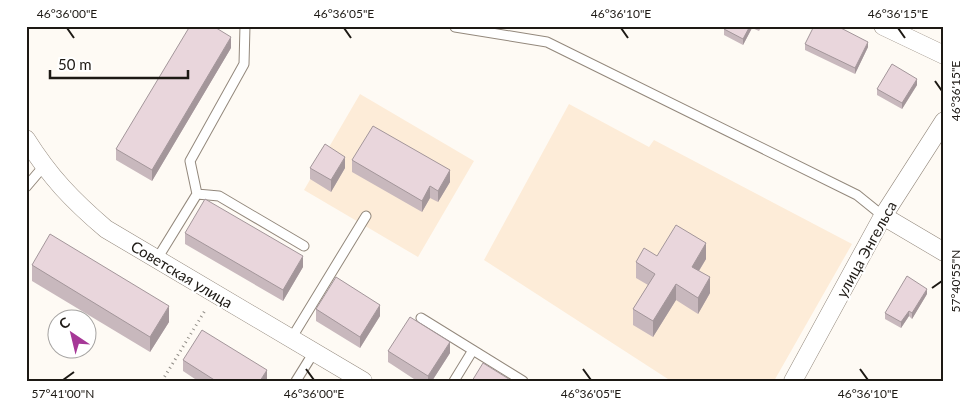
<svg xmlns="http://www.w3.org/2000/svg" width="970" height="407" viewBox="0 0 970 407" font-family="Lato,sans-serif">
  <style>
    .built { fill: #fdecd8 }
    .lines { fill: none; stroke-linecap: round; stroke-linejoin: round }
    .lane-casing { stroke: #93887c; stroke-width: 11 }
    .street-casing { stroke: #93887c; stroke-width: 19 }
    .path { stroke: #8f8b85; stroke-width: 3; stroke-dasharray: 1 4; stroke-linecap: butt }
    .lane { stroke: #fff; stroke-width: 9 }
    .street { stroke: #fff; stroke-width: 18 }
    .wall { fill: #c8b8bd }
    .shaded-wall { fill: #a3969a }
    .building { fill: #e9d6dc; stroke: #a3969a }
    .ticks { fill: none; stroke: #1d1914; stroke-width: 2 }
    .labels { text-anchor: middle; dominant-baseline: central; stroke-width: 4.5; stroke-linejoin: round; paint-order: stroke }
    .street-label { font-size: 15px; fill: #1d1914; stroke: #fff }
    .neatline { fill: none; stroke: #1d1914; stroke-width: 2 }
    .ticks-label { font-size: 12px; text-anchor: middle; fill: #1d1914 }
  </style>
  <rect width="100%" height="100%" fill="#fefaf4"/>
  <path class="built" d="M360,94L474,161L418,257L304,190Z
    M569,104L649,147L654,140L852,244L774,381H671L484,260Z"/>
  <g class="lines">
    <g class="lane-casing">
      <path id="lane" d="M455,27L547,42L857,195L883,216
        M26,187L43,167
        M197,194L219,196L304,246
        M157,259L197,194L190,161L244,64L245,26
        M421,318L523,381
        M291,339L366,216
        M296,381L314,352
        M454,381L473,350"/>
    </g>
    <g class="street-casing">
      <path id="street" d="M883,26L944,55
        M26,139C50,177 72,200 106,229L363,381
        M883,216L944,252
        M793,381L883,216L944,121"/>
    </g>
    <path class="path" d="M162,381L206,309"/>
    <use href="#lane" class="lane"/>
    <use href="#street" class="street"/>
  </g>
  <path class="wall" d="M726,26H762L759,31L752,28L743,45L724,35V29Z
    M805,44L868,47L855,74L805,50Z
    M231,48L152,181L116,160V149Z
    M917,85L902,109L877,95V89Z
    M352,160L450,182L438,202L430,198L422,212L352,172Z
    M310,168H345L331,192L310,179Z
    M185,233L303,267L283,301L185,244Z
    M657,256L706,259L699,271L710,293L698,314L676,300L653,337L633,325V309L648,285L636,278V262Z
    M32,265L169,322L150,352L32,281Z
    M927,294L912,319L909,316L901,328L885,319V313Z
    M316,309L380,316L360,348L316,321Z
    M388,351L450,353L432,381H417L388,362Z
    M183,360L267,381H198L183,371Z"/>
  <path class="shaded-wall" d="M750,26H752V28L743,45V39Z
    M231,37V48L152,181V170Z
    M868,42V47L855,74V68Z
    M917,79V85L902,109V103Z
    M345,157V168L331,192V180Z
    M450,170V182L438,202V191Z
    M430,186V198L422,212V201Z
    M706,243V259L692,282V267Z
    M303,256V267L283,301V290Z
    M710,277V293L698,314V298Z
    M676,284V300L653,337V321Z
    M927,289V294L912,319V313Z
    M380,305V316L360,348V337Z
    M169,306V322L150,352V337Z
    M909,311V316L901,328V322Z
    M450,342V353L432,381H428V376Z
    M267,370V381H260Z"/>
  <path class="building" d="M190,26H213L231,37L152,170L116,149Z
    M726,26H750L743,39L724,29Z
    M814,26H837L868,42L855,68L805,44Z
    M892,64L917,79L902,103L877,89Z
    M373,126L450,170L438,191L430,186L422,201L352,160Z
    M325,144L345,157L331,180L310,168Z
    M205,199L303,256L283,290L185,233Z
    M676,225L706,243L692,267L710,277L698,298L676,284L653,321L633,309L655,274L636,262L644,248L657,256Z
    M50,234L169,306L150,337L32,265Z
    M907,276L927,289L912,313L909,311L901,322L885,313Z
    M336,277L380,305L360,337L316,309Z
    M410,317L450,342L428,376L388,351Z
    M202,330L267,370L260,381H216L183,360Z
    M483,363L512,381H472Z"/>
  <path class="ticks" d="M67,28L74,38M344,28L351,38M621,28L628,38M898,28L905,38M935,81L942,91M932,288L942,281M306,369L314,380M583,369L591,380M860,369L868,380M63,380L74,372"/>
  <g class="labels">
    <g class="street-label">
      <text transform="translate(866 249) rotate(-61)">улица Энгельса</text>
      <text transform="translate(182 274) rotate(31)">Советская улица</text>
    </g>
  </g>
  <rect width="970" height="407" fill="none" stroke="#ffffff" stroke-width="55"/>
  <g transform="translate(72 334) rotate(325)"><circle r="24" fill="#ffffff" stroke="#a5a3a1"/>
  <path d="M0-4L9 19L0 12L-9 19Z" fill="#a63897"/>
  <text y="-8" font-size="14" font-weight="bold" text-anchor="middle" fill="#1d1914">С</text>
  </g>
  <path d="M50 70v8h138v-8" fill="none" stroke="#1d1914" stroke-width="2.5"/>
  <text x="58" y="70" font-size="15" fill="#1d1914" stroke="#ffffff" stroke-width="4" paint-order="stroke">50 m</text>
  <rect x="28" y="28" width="914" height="352" class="neatline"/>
  <g class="ticks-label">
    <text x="67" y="18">46°36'00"E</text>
    <text x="344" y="18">46°36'05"E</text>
    <text x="621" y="18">46°36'10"E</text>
    <text x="898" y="18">46°36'15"E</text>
    <text transform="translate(956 91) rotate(-90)" y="4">46°36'15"E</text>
    <text transform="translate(956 281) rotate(-90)" y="4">57°40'55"N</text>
    <text x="63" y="398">57°41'00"N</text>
    <text x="314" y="398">46°36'00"E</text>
    <text x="591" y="398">46°36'05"E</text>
    <text x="868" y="398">46°36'10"E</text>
  </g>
</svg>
